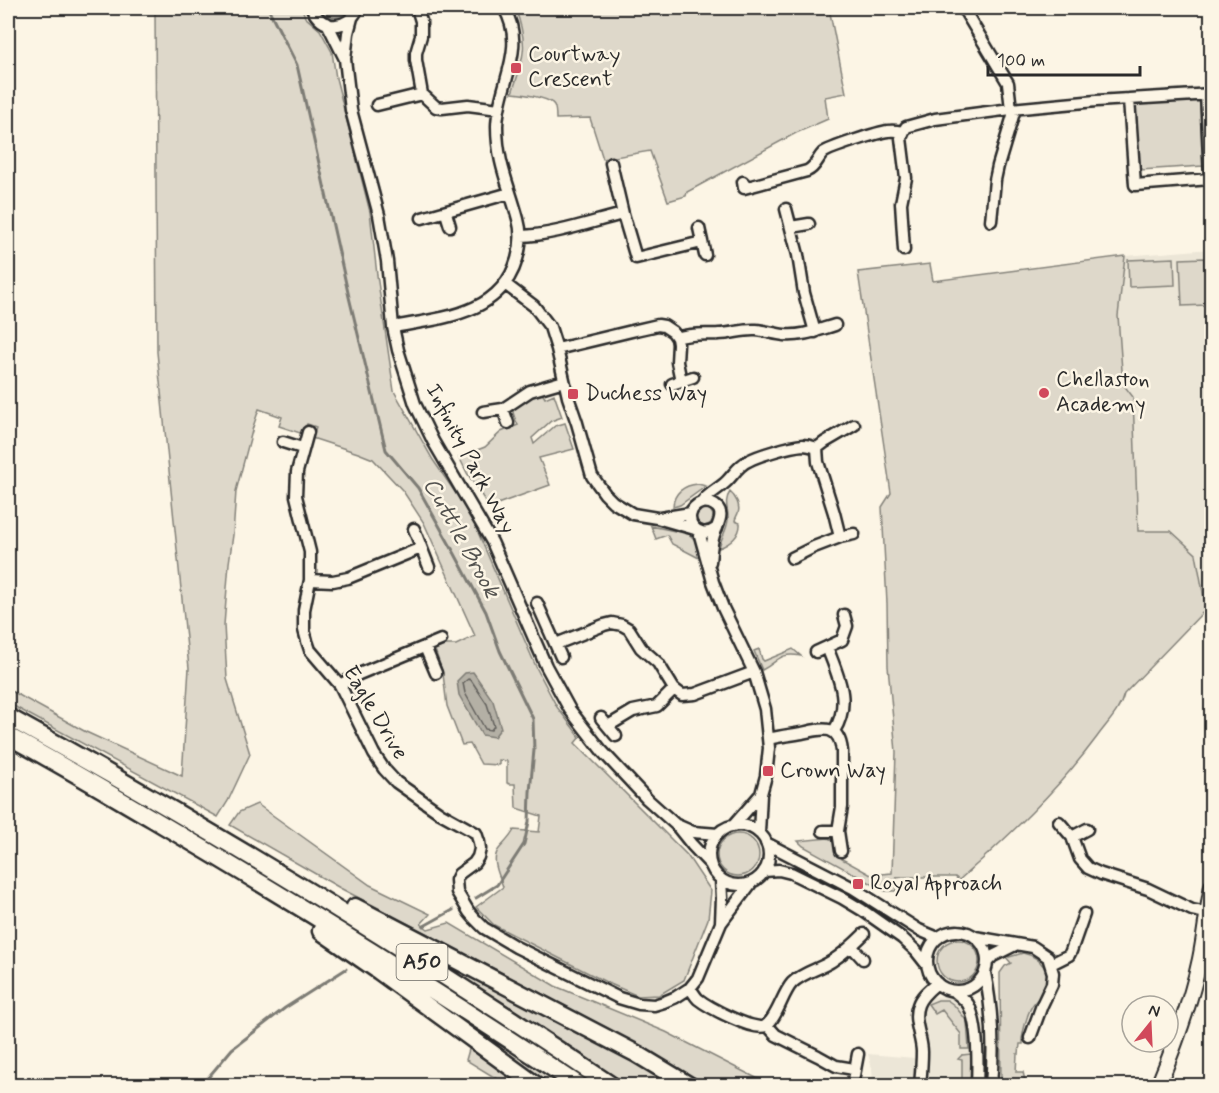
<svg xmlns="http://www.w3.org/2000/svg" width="1219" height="1093" viewBox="0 0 1219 1093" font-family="Mynerve,sans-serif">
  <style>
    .built { fill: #ece6d7 }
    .green { fill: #ded8ca; stroke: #84827a; stroke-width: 1.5 }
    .water { fill: #b4b0a5; stroke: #7d7b74; stroke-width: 1.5 }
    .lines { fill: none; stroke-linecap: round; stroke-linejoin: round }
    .shore { stroke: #62605c; stroke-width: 1.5 }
    .stream { stroke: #7d7b74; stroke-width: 3 }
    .minor-casing { stroke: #2b2b2b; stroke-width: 15 }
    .major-casing { stroke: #2b2b2b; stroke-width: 18 }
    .highway-casing { stroke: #2b2b2b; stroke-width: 21 }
    .minor { stroke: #fcf5e5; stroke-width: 10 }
    .major { stroke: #fcf5e5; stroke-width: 14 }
    .highway { stroke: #fcf5e5; stroke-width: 16 }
    .poi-dot { fill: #d1495b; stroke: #fcf5e5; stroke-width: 2 }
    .labels { text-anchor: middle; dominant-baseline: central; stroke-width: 5; stroke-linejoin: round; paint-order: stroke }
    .shield { fill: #fcf5e5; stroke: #6a6863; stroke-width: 1.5 }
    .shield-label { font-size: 21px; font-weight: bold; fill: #2b2b2b }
    .poi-label { font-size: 22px; fill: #2b2b2b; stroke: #fcf5e5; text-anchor: start }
    .street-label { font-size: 22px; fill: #2b2b2b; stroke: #fcf5e5 }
    .water-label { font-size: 24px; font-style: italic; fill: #545350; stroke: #fcf5e5 }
  </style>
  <rect width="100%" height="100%" fill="#fcf5e5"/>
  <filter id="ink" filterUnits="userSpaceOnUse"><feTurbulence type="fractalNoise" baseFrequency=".0167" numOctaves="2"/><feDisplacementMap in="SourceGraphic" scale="12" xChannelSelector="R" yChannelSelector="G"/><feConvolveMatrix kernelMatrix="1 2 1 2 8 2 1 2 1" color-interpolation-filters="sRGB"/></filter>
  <g filter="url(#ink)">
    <path class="built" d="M1211,249V603L1124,694L907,604L862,292L858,272L930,264L933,281L1125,256Z
      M947,996L956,1000L968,1017L973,1037V1086L873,1085L872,1068L868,1054L915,1058L914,998Z"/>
    <path class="green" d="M155,8H302L305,17L320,30L332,52L336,78L370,212L377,275L394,391L433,460L470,514L537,669L557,707L580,737L575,743L687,855L711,891L708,919L684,980L659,995L638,996L608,983L494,925L476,907L503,887C500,876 490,860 499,849C504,843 510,838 514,830L539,832L541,816L516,808L515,784H510L507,783V761L499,760V765L481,764L470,744L462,745L447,706L443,674L435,650L445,645H456L475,636L424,523L403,491L373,459L358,453L312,438L316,427L307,424L304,430L300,433L279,426L282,417L259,409L253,427L236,491L233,535L229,563L224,625L227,679L250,754L228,801L218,817L8,703V689L86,732L182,776L189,668L157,352Z
      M319,8H351C342,20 328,20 319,8Z
      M515,8H829L846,93L825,97L828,119L796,133L687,192L686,196L668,201L650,151L603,159L590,118L556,119C556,115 556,109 554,105C549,97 521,94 512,93C524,57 529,44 515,8Z
      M1200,100L1203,166L1140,170L1134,104Z
      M1125,256L1118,316L1123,384L1133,397L1138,531H1171L1196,554L1206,609L1124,694C1120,711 1107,723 1097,737C1057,791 1009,836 959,880L955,877H903L896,878V891H885L803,846L798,841L828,838L837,842L842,859L871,875L892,873L896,752L888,666L887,603L882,507L891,493L858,272L930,264L933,281Z
      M1174,258L1175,285L1129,287L1128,260Z
      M1204,258L1206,305L1182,306L1180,259Z
      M542,393L545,398L554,394L562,417L551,421L532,438L534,444L555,426L565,423L574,449L539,458L550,485L489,507L467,473L459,457L485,447L501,432L518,425C516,421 513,415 513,411C515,403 535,396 542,393Z
      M698,484L706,486L680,505L673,507C673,493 684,485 698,484Z
      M730,492C735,496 741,506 738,513C737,516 735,518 735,521L740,523C741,535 730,544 719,548C721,538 727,530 728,520C729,510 723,502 730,492Z
      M695 517a9 9 0 1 1 18 0a9 9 0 1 1-18 0Z
      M651,526L689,534L695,540L699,558L672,544L667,535L656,539Z
      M759,649L762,659L764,661L793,649L801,656C778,652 780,661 762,670L754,651Z
      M257,804L370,885L430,914L421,924L428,929L449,923L555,986L666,1032L770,1085H707L605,1027L340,888L230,825L239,812Z
      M717 855a21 21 0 1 1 42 0a21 21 0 1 1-42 0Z
      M937 961a21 21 0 1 1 42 0a21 21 0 1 1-42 0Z
      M422,951L680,1085H628Z
      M1023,953C1041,957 1054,973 1044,991C1040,997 1035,1001 1032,1006C1026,1016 1024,1028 1022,1039H1023V1044H1020L1019,1054H1017L1016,1072H1023L1026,1085H1001L1000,973L1005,966L1011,963L1005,956L1008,954L1009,957Z
      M378,962L569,1085H545Z
      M938,1000H947L954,1005L963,1016L967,1022L969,1049H961V1034L942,1010L935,1014L928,1004Z
      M470,1046L523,1085H507L466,1060Z
      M971,1054L970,1085H964V1081L962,1080V1060L958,1059L962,1055Z"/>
    <path class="water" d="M473,672L493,701L501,728L494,737L482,735L459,695L457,681L465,673Z"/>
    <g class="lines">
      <path class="shore" d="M468,679L471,680L487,704L494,726L491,730L485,729L465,693L463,683Z"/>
      <path class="stream" d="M268,8L297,65L349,297L386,450L418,488L455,554L486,612L500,651L533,719L534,750L530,792L529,822L524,844L497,885L476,898
        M424,926L453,910
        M201,1086L232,1049L285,1008L346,969"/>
      <g class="minor-casing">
        <path id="minor" d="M312,8C321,31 348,31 358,8
          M417,8L421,21V36L416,53V60L422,94L436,107L442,108L468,105L499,109
          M963,8L1008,83L1011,109
          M352,18L348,33L345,59L351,110L379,215L387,261L393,327L398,350L415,404L433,441L492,542L546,666L570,710L602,751L647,799L676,825L692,845L710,864
          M327,23L345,59
          M1129,99L1135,185L1210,179L1206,94
          M377,105L422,94
          M743,182L744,188L807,171C816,167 817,159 823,153C829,148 879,132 888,131C893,130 898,131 903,132
          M786,209L798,255L804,293L815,332
          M446,213L450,226
          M623,214L636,258L702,242
          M422,218L510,193
          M991,221L995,180L998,166L1015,109
          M791,227L809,224
          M699,228L705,255
          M521,236C555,235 590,222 623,214L611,163
          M904,250L901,203L906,178L901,138L906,127L935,119L1011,109L1096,101L1212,94
          M505,284L534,306L550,327L557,349L568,397L577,423L592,476L605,494L613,502L633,514L657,518L695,529
          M393,327C441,318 501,315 517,259C521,246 522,233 518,219C509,185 497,163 497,126C498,84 528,49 504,8
          M677,338C691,333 704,335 719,334C732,334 743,329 756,330C766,331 775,334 784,335C801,337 818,330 835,325
          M557,349L636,330L658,325L664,326L673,332L677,338L678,344L677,362L681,381
          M672,384L693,377
          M503,409L508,423
          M483,412L503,409L530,391L564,381
          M308,432L297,472L296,496L310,552V580L304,610V630L307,641L310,650L340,685L374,754L384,769L396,782L440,813L476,833L479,842L480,849L478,857L474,863L459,874L456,880L457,892L469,912L475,919L484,928L516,947L619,998L639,1004L654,1005L664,1002L676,997L690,988L698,978L721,923L752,882
          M283,442L302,448
          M817,448L825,442L854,425
          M702,502C709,493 719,489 727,481C734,474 739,465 748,461C759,455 790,446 803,445C808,445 813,447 817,448L818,462L834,513L840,537L814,547L792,558
          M660,518L691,513
          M414,529L429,567
          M699,532L713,582L723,608L754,672L765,709L769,748L766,776L761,794L759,833
          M840,537L854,534
          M710,562C711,553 711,544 714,535C718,523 728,510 710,503C705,502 701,502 697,505C680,517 697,543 717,528
          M310,580L333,581L348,578L421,548
          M537,603L561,657
          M556,644L604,625L612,623L622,625L629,629L641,648L658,663L674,689L682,695L695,694L754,672
          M425,647L436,673
          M827,647C838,676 852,702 834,731
          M816,652L842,640L847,626L844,615
          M340,685L359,674L441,640
          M601,718L616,736
          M608,726L633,711L657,706L674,689
          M769,739C780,736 791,735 802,733C824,728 839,724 842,751V807L838,831L841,851
          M1059,822L1072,837L1080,859L1088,868L1101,874L1148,889L1192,910L1207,913
          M677,825L693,832L718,834
          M709 855a30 30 0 1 1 60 0a30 30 0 1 1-60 0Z
          M733,826L761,794
          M823,831H838
          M1072,837L1087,829
          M766,843L853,888L919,930L938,938
          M764,871L779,870L791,873L842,898L862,910L902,938L916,951L927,965
          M721,879L722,898L721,922
          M927 961a30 30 0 1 1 60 0a30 30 0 1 1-60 0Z
          M975,937L1033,947L1048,957L1053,973L1052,984L1042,1005L1030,1038
          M852,947L863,959
          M987,962L993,956L1015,945
          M1051,964L1069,955L1071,951L1084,914
          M985,973C992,1008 994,1050 991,1086
          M690,988C693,992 695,996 698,999C708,1007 755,1032 765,1026C777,1019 782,994 792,983C803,972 820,969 832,961C844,953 854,944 864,934
          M954,991C959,995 964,999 968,1004C979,1024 978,1063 977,1086
          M767,1025L776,1035L818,1056L836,1066L854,1069
          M852,1086L858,1054
          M920,1086C921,1074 922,1063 922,1052C922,1037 912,1020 918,1005C921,996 930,989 937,983"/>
      </g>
      <g class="major-casing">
        <path id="major" d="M1158,1086C1175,1045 1191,1002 1200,959C1205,935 1207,910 1212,886"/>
      </g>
      <g class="highway-casing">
        <path id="highway" d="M8,717C215,831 416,954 612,1086
          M8,736C57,762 105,791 153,819C298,904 440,993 580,1086
          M355,907L637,1054L690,1086
          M321,931L379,971L537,1086"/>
      </g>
      <use href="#minor" class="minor"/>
      <use href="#major" class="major"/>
      <use href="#highway" class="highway"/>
    </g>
  </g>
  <g class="poi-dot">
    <rect x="510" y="62" width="12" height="12" rx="3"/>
    <circle cx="1044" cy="393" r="6"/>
    <rect x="567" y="388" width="12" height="12" rx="3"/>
    <rect x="762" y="765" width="12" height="12" rx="3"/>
    <rect x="852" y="878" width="12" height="12" rx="3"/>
  </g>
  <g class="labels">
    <rect class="shield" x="396.5" y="944" width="51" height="36" rx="4.5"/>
    <g class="shield-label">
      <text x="422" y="962">A50</text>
    </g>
    <g class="poi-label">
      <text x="528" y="55">Courtway<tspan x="528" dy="25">Crescent</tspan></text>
      <text x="1056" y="380">Chellaston<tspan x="1056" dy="25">Academy</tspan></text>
      <text x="585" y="394">Duchess Way</text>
      <text x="780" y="771">Crown Way</text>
      <text x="870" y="884">Royal Approach</text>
    </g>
    <g class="street-label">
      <text transform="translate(470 459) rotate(62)">Infinity Park Way</text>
      <text transform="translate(375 713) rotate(59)">Eagle Drive</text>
    </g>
    <g class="water-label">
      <text transform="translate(461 538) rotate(61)">Cuttle Brook</text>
    </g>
  </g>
  <rect width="1219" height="1093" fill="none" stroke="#fcf5e5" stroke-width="30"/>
  <rect x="15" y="15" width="1189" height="1063" fill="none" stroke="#2b2b2b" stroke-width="2" filter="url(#ink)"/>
  <g transform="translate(1150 1024) rotate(18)"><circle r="28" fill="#fcf5e5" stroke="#a8a49b" stroke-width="1.5"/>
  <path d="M0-4.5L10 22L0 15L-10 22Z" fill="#d1495b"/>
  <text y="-9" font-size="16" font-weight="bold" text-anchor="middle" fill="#2b2b2b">N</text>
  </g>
  <path d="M988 66v9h152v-9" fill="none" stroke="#2b2b2b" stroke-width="3"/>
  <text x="997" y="66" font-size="18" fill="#2b2b2b" stroke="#fcf5e5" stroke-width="4.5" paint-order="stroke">100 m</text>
</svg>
